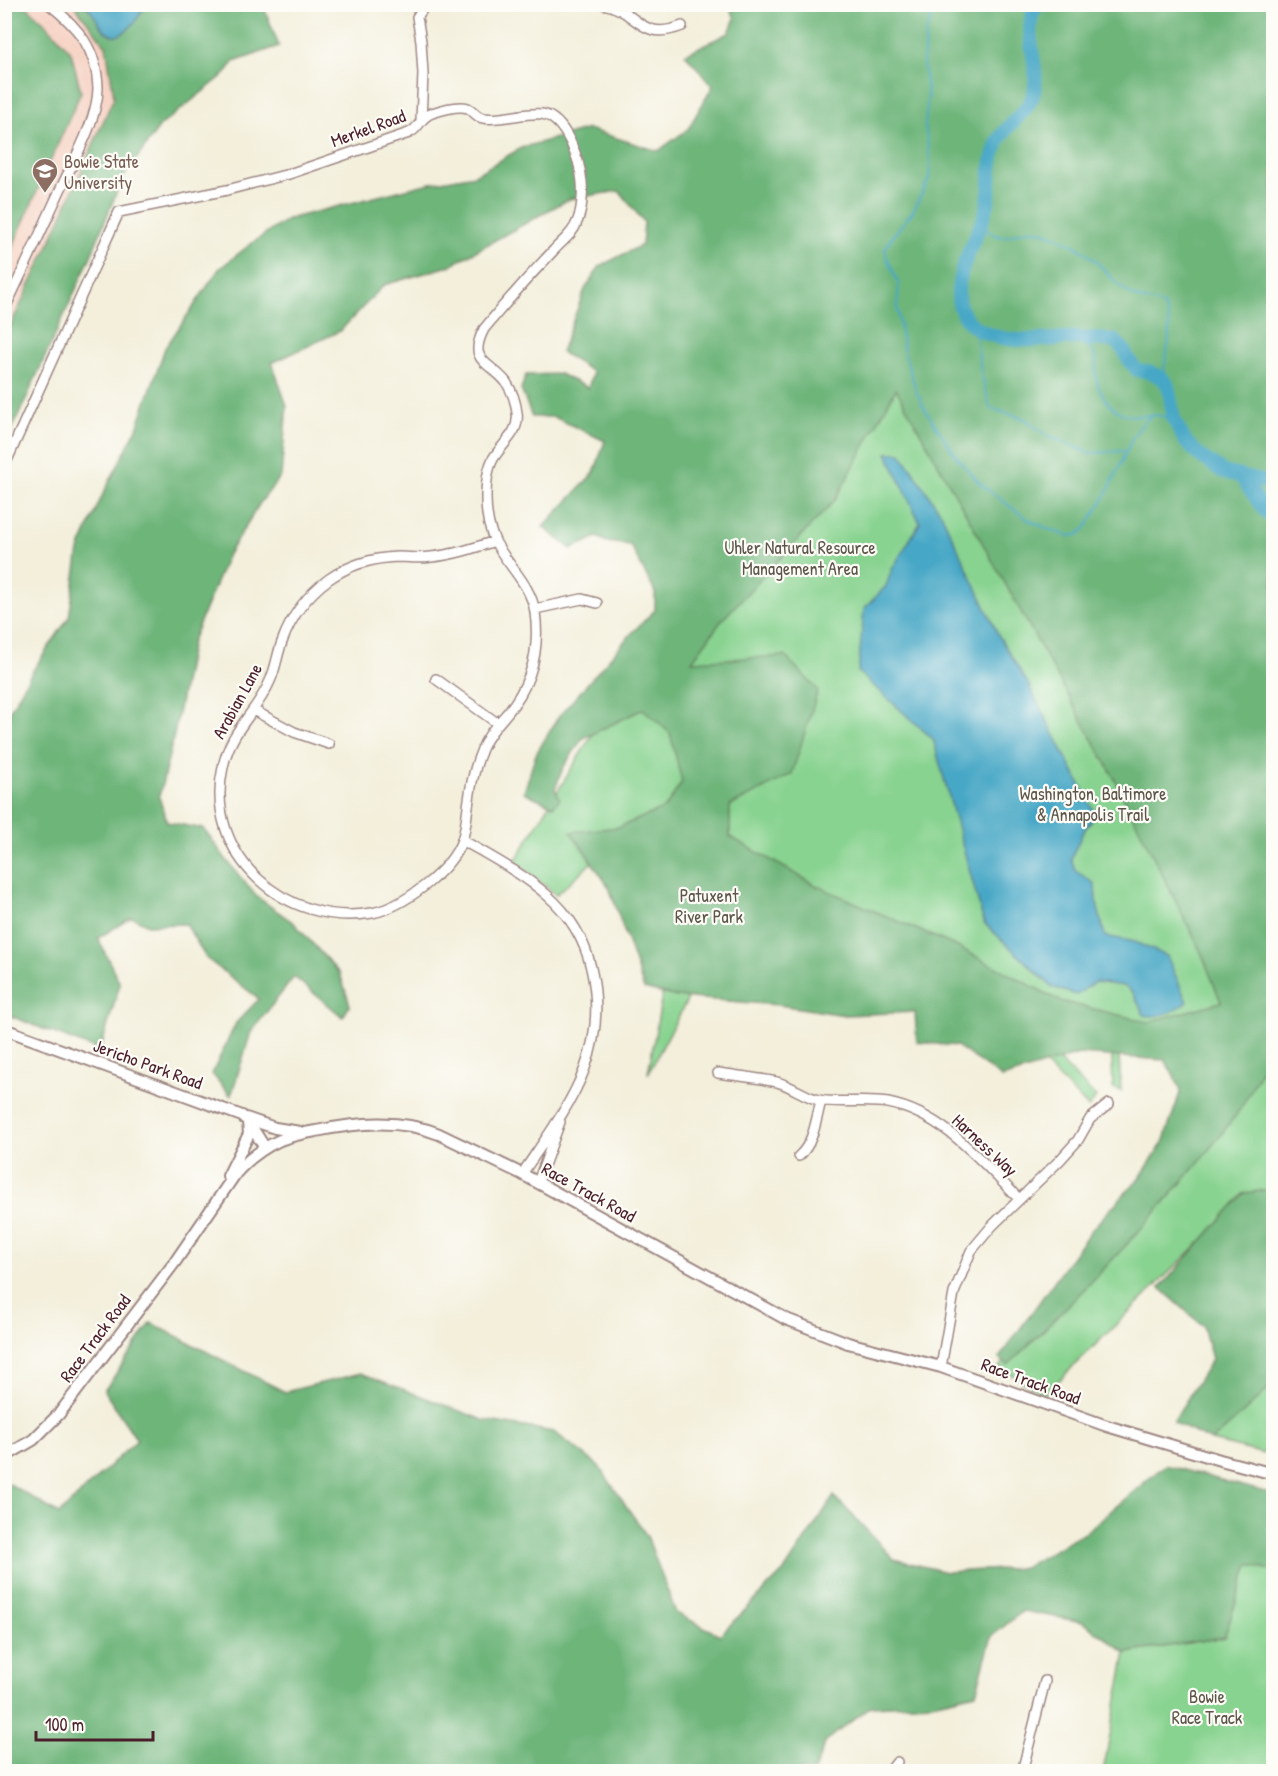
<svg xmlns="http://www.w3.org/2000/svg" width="1278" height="1776" viewBox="0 0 1278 1776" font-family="'Patrick Hand',sans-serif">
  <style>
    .built { fill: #f6d2c3 }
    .green { fill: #88d390; stroke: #69795e; stroke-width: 1.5 }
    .forest { fill: #6eb57a; stroke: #5c6a52; stroke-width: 1.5; fill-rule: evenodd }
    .water { fill: #47a7c6; stroke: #486378; stroke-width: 1.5 }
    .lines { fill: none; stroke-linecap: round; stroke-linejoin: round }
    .stream { stroke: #47a7c6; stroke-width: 2 }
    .river { stroke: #47a7c6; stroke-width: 14 }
    .minor-casing { stroke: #9e8783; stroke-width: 12 }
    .tertiary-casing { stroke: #9e8783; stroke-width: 14 }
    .minor { stroke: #fff; stroke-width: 9 }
    .tertiary { stroke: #fff; stroke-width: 10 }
    .labels { text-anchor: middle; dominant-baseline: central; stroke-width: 4.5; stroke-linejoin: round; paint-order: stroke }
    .street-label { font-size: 18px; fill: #4a1f2b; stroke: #fdfcf7 }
    .education-label { font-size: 18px; fill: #785e54; stroke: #fdfcf7; text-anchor: start }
    .park-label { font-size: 18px; fill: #5d5549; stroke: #fdfcf7 }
  </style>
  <rect width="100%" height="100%" fill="#fdfcf7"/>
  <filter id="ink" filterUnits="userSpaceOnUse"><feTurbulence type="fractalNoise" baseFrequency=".0167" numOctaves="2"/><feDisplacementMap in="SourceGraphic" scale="12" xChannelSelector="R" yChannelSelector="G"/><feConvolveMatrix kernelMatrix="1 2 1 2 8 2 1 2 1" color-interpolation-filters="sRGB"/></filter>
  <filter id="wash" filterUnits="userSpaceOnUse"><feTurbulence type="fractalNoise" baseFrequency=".008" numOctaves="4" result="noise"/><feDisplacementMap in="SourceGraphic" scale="24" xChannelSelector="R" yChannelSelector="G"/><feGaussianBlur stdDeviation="1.35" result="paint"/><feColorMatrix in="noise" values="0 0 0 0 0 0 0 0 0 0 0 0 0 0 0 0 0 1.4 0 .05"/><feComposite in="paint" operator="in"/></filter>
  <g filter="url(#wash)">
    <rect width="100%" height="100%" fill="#f3efdb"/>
    <path class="built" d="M5,5H167L5,383Z"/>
    <path class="green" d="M798,12L1273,547L1274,1096L1268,1106L1273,1116V1211L1236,1207L1044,1395L999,1367L1113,1252L1162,1177L1191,1061L1118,1037L1121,1091L1113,1088L1111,1037L1041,1042L1096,1097L1089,1108L1013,1033L709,959L648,1074L669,957L615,841L556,895L515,861L598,725L650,678Z
      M1273,1385V1456L1212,1441Z
      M1249,1564L1273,1571V1771L1103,1772L1126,1653L1224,1637Z"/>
    <path class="forest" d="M5,4L25,5L47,25L71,52L81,92L5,264Z
      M74,5C95,5 95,17 106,32L143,9L144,5H263L279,46L234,62L225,74L160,126L122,179L91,256L5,445V337L48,247L114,97L106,46Z
      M728,5H1273V1052C1258,1071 1251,1095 1236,1115C1168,1205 1089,1287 1008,1365L999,1358L1091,1230L1141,1176L1163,1143L1181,1090L1165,1060L1079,1054L1002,1078L957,1046L917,1042L915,1012L845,1015L779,1005L677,997L644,989L609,887L571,832L619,827L665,808L682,782L670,733L643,709L582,739L563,768L555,789L560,799L553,806L524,792L536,754L559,716L630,635L655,610V592L630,545L607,542L597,537L571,549L543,527L594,473L605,441L554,417H532L521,389L526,375L560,374L588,388L593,372L561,352L585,289L600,266L642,245L644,222L619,191L569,199L449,266L384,285L340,331L272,363L287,406L281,476L260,503L228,554L192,641L174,735L159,797L167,822L204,829L228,862L256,896L294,923L340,974L350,1005L343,1017L294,977L251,1032L231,1096L212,1074L236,1023L259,999L206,958L186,924L148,925L132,917L98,938L120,984L100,1051L5,1014L4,721L32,672L69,617L79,550L102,496L137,428L165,348L219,269L252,243L288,219L430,183L475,175L521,148L588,129L658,151L688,129L713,86L685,54L729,33L735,18ZM896,389L1112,774L1201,952L1221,1002L1148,1022L1060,1001L960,948L817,886L730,837V806L792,774L818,690L785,656L692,661L722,620L835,500Z
      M1273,1189V1385L1212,1441L1173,1422L1212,1359L1203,1326L1160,1288L1244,1193Z
      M151,1323L285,1392L361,1373L483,1420L554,1432L598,1465L647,1536L676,1613L720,1635L785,1570L834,1496L894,1559L946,1572L1023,1568L1086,1532L1165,1465L1273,1494V1571L1249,1564L1224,1637L1126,1653L1083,1622L1023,1611L992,1636L976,1693L932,1703L871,1706L826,1741L814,1771H5V1481L59,1514L137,1440L104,1391Z"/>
    <path class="water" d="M85,5H144C140,17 122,45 106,32C97,25 95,12 85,5Z
      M887,453H901L941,513L1000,638L1026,680L1096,815L1083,832L1071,859L1076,871L1095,884L1096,900L1105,936L1135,942L1167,956L1187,1002C1176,1011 1157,1019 1144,1015L1133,993L1124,986L1095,982L1076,995L1052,987L984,923L933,739L858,672L864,609L886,586L892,569L920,523Z"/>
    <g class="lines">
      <path class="stream" d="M936,4L926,33L923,62L928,97L925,125L930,162L929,179L913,211L891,238L885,249L887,258L899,285L897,306L904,352L917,393L926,411L956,456L971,474L983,486L1027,519L1048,529L1068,536L1077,535L1085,529L1106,495L1133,437L1143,423L1152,415
        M1035,4L1036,7
        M981,225C1010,252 1013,222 1044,232C1064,239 1085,250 1100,265C1111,277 1122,291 1138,298C1146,301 1156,302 1164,306C1175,326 1166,357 1162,378
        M975,326L981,372L990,408L1025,419L1048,436L1090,453L1124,451
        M1071,338C1078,341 1087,344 1092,350C1098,357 1095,368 1096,377C1098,390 1107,405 1119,412C1129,418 1140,415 1151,415C1159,415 1167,417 1174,420"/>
      <path class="river" d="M1038,4C1017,31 1047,73 1030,102C1021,118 1004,126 997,144C988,165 992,186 987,207C978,242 931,303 980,330C1007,345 1040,340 1070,338C1085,338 1100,339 1115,341L1124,350L1130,362L1137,370L1150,372L1162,378L1168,385L1174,420L1185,441L1199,455L1223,472L1274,484
        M1241,477L1265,511L1274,518"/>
    </g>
  </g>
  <g filter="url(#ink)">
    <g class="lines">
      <g class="minor-casing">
        <path id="minor" d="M603,4C637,9 639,43 682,26
          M421,120L423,74L421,41L417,17L426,4
          M4,310C24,269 43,227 62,186C75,158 98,118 98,88C97,49 78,27 49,4
          M4,467L119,212L227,190L289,174L409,133C420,128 420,117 432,113C441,110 459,105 468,108C474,111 476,117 483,118C501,121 524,112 542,114C566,118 580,161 582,182C583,194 582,211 577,222C573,234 562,241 554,250C530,275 506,302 484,329C467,362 489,361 506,382C512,391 516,403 517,413C520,433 502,443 493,459C487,470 486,485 486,498C486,512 489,530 496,543C508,566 531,585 535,612C540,649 532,683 508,712C498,724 488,734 482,749C473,770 470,791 467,814C466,822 465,832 462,840C451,871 403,907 372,913C286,928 203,855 223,767C231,728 256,714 270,681C276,668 277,655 282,642C291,617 307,595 329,579C349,565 372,558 397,557C409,557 420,559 431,557C453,555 474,548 495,541
          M535,609L582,599L597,603
          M436,679L497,723
          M253,710L294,732L329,744
          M462,840C491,857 522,873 547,895C569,914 585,940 591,968C611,1054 567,1107 522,1174
          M718,1073C738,1076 758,1078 777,1082C792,1086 805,1097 819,1100C839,1104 866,1099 888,1103C944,1114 981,1161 1019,1199
          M799,1156C814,1143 816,1119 821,1101
          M538,1182L560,1122
          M941,1367L954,1293L971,1251L992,1226L1060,1160L1078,1140L1090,1119L1109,1104
          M889,1772L897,1762
          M1022,1772L1045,1681"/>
      </g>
      <g class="tertiary-casing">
        <path id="tertiary" d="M4,1029L242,1116L248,1121L265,1148
          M246,1118L275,1128L300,1132
          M228,1176L249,1134L248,1121
          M4,1457L33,1440L59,1414L175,1262L236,1173C249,1158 263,1148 280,1140C292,1135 304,1133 316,1131C356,1123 400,1118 439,1134L522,1174L786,1319L848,1343L941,1367L1107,1426L1220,1460L1274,1474"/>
      </g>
      <use href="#minor" class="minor"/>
      <use href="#tertiary" class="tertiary"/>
    </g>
  </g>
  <defs>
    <g id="university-pin" transform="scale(1.35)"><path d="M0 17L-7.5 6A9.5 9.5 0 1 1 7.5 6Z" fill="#8d6e63" stroke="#fdfcf7"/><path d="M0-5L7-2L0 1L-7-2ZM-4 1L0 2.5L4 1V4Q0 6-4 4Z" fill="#fff"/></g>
  </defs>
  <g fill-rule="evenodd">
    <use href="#university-pin" x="45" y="171"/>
  </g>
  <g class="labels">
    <g class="street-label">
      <text transform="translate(368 128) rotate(-20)">Merkel Road</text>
      <text transform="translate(237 701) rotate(-61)">Arabian Lane</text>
      <text transform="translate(148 1064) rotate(20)">Jericho Park Road</text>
      <text transform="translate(985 1145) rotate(43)">Harness Way</text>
      <text transform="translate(589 1192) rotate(29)">Race Track Road</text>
      <text transform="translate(95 1338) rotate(-53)">Race Track Road</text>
      <text transform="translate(1031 1381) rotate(20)">Race Track Road</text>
    </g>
    <g class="education-label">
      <text x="64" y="161">Bowie State<tspan x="64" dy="21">University</tspan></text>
    </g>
    <g class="park-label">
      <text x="800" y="547">Uhler Natural Resource<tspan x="800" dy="21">Management Area</tspan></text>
      <text x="1093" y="793">Washington, Baltimore<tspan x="1093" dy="21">&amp; Annapolis Trail</tspan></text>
      <text x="709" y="895">Patuxent<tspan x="709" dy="21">River Park</tspan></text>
      <text x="1207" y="1696">Bowie<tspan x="1207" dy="21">Race Track</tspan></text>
    </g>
  </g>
  <rect width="1278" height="1776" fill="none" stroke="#fdfcf7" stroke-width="24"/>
  <path d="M36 1731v9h117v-9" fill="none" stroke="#4a1f2b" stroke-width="3"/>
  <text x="45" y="1731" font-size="18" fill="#4a1f2b" stroke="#fdfcf7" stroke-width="4.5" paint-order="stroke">100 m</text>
</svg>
